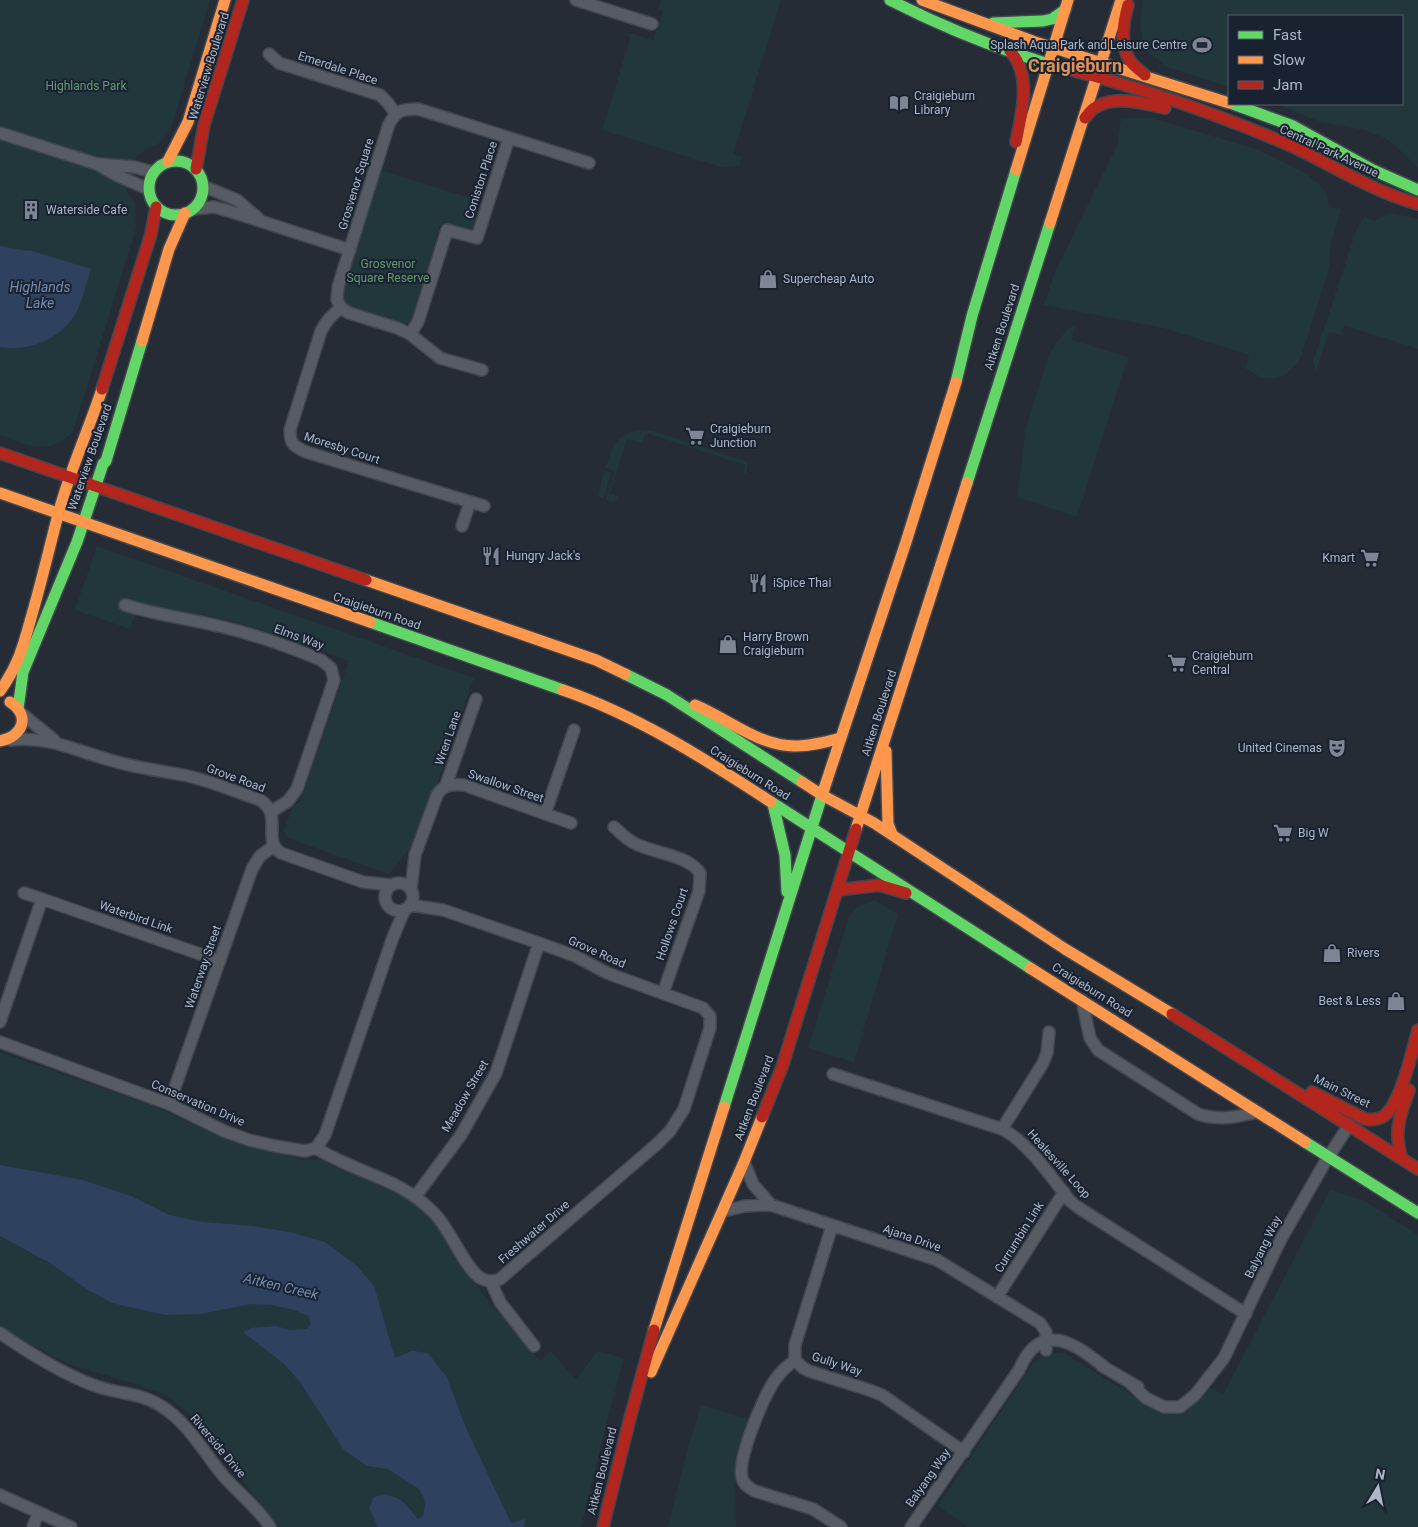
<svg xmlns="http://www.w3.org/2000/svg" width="1418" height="1527" viewBox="0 0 1418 1527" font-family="Roboto,sans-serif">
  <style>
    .green { fill: #22373c }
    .water { fill: #2e415f }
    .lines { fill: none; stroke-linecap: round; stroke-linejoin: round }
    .street-casing { stroke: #42464e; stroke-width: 14 }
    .fast-casing { stroke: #42464e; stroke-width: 14 }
    .slow-casing { stroke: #42464e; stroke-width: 14 }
    .jam-casing { stroke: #42464e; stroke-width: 14 }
    .street { stroke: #565b64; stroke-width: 11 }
    .fast { stroke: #63d668; stroke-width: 11 }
    .slow { stroke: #ff974d; stroke-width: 11 }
    .jam { stroke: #b3261e; stroke-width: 11 }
    .labels { text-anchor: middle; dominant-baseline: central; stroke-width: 4; stroke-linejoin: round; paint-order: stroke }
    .poi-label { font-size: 12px; fill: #aeb7c8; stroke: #192230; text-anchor: start }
    .street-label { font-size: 12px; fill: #aeb7c8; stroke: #192230 }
    .park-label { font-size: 12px; fill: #639b71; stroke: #192230 }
    .water-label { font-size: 14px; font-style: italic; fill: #738db3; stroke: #192230 }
    .district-label { font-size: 18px; font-weight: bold; fill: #de9353; stroke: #192230 }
  </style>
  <rect width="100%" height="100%" fill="#252c36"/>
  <path class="green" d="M0,0H210L172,125L167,135L158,144L148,148L137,156L127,186V191L135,203L136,228L73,432C49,456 28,446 0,435Z
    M661,0H781L733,154L742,157L739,166L721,167L602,130L630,39L626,32L653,40L663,11L658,9Z
    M1143,0H1418V168L1396,146L1385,138L1365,130L1321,122L1276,104H1402V16H1229V87L1167,67L1144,49L1140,25Z
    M1121,118H1152L1256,149L1303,172L1318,183L1326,193L1329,207L1341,209L1331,244L1329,268L1302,354L1298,362L1285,375L1272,379L1260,377L1245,368L1249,355L1164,328L1044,305L1054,274L1117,145Z
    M380,170L480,201L472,230L441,222L413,318L404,325L345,306L342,294Z
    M1390,213L1418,219V349L1344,325L1341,335L1329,332L1316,372L1313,362L1357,228L1365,217L1374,221Z
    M1075,325L1072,340L1128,357L1077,517L1017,497L1026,428L1048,357L1057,342L1067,330Z
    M644,430L653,431L746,461L748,465L746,473L743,474L745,465L646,433L642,443L627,439L610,493L619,497L618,499L613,502L607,500L606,498L615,472L606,467C614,442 616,434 644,430Z
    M607,471L611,473L604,497L602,498L598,495L604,472Z
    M97,546L474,678L418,838L389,874L288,838L284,831L293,805L300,802L349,661C310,647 271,631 231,621C205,614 178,612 151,605L136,613L130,629L75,610Z
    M875,900L898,914L854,1062L808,1048L849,917L857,907Z
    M0,1052L153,1106L217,1135L246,1146L306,1160H323L333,1166L380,1183L409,1199L436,1224L482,1293L540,1361L551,1351L576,1380L597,1351L624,1358L607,1421L581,1527H279L191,1415L167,1396L139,1385L68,1364L22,1340L0,1326Z
    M1330,1190L1363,1200L1418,1235V1527H968L938,1506L1033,1363L1047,1354L1064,1353L1146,1404L1167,1412L1182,1411L1210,1387L1223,1395Z
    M701,1405L749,1419L735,1469L736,1527H668L689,1444Z"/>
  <path class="water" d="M0,246L28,251L29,250L91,269C86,283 82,304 74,316C59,340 27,352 0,347Z
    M0,1165L83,1180L131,1196L169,1215L203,1222L253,1226L289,1232L325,1242L357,1266L374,1286L395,1358L412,1351L428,1353L447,1378L466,1428L511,1523L525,1519L524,1527H378L369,1508L374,1497C397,1490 406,1504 418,1519L423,1516L425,1506L424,1498L419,1489L388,1469L367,1466L343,1449L300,1382L284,1364L243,1332L251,1328L276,1326L289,1330L307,1329L311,1323L308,1316L294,1310L272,1305L251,1304L201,1314L165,1315L112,1303L88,1290L50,1263L0,1236Z"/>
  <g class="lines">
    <g class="street-casing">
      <path id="street" d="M576,0L652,24
        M269,54L279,63L380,95L388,103L395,113
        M0,133L97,164L116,175L148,189
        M99,164L134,167L153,172
        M203,186L237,200L259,219
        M193,209L214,207L232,212L350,250
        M341,308C331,315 326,321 321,331L290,430C290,445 294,446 306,452L484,506
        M410,334L418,322L447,230L477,238L509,138
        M482,370L440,358L410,334L397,328L349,313L341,308L337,300L338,287L389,124C397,110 402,109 418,109L589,163
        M462,526L470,502
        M125,605C157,615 190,619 223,627C256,635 290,647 321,660L331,668L334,680L297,789L288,801L271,812
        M21,713L54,740
        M10,740C48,735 81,753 117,762C141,769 165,771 188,776C213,782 237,792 260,800C284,815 261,839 281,853L363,882L391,885
        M446,785L476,699
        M545,814L574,730
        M614,827C621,833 627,840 636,844C654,853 688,855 700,873L699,891L663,993
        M385 897a14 14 0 1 1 28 0a14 14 0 1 1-28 0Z
        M411,889L415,855L437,795C444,784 452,784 464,785L571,823
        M24,893L42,899
        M1082,1000L1090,1038L1098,1050L1198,1114C1219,1121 1237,1117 1258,1112
        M0,1022L42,899L220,961
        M0,1042L169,1104L224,1131L249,1140L275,1146L305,1151L316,1148L325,1135L393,937L405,909
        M833,1074L1002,1129C1028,1142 1052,1178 1070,1201L1079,1208L1246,1314
        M169,1104L252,869L260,856L274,846
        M1002,1129L1043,1063L1047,1053L1049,1032
        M316,1148C357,1174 400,1177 435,1214C451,1231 464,1266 479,1277C486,1282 493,1282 500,1279L657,1144L670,1131L684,1109L710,1028V1016L703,1008L607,973L575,956L539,943L443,910L410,905
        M744,1162L753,1184L771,1205
        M415,1197L461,1135L496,1073L539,943
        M723,1211L745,1206L771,1205L937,1260L1040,1323L1046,1332V1350
        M832,1226L795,1345V1360L803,1368L809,1371L869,1390L882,1395L964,1452
        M491,1282L500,1302L534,1346
        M997,1297L1064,1192
        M0,1333C29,1353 59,1372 93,1385C115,1394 140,1392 161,1406C189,1423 205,1455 226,1479C241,1495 258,1508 270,1527
        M795,1360C789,1365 782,1370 778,1376C765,1392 737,1458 742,1478C744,1485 749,1488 755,1491L813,1509L841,1527
        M1102,1366L1138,1387
        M1131,1384L1146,1398L1164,1407H1180L1195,1395L1224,1358L1281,1239L1324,1164L1349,1125
        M0,1495L71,1527
        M33,1527L38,1513
        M911,1527L1019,1370C1041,1318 1076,1344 1107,1369"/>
    </g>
    <g class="fast-casing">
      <path id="fast" d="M890,0C947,29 1009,54 1071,70
        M993,23L1043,21L1052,19L1065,10
        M1233,104L1293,126L1373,170L1418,190
        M149 188a27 27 0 1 1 54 0a27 27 0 1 1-54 0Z
        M956,382L972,316L1016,170
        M967,483L1050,223
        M370,622L563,690
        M625,674L667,695L802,782
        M18,709L23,672L77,542L103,464L106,461L142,341
        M771,802L1030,968
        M773,804L785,855L787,892
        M724,1107L824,789
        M1305,1142L1418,1213"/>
    </g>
    <g class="slow-casing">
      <path id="slow" d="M922,0L1035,42L1229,103
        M168,161L188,122L225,0
        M1016,170L1068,0
        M1050,223L1121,0
        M142,341L169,249L185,213
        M0,493L370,622
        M366,580L596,660L625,674
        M563,690C638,716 705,759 771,802
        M0,691C18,666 23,647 31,618C41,584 49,549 58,515C69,472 88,432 102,389
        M695,705C727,718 758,746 795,746C811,746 826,742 841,738
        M0,741C23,736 31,716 10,702
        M886,751L888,824L892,834
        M802,782L822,795L874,823L1065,949L1172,1014
        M824,789L906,542L956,382
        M856,829L967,483
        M1030,968L1305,1142
        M654,1330L724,1107
        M651,1372L744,1162L762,1117"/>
    </g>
    <g class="jam-casing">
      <path id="jam" d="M1128,5C1123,22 1120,45 1130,61C1134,67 1140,70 1145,75
        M1010,51C1032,74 1022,114 1016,142
        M1071,70C1145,89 1217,114 1287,144C1331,164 1371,191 1418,204
        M1085,118C1088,114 1091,109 1096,107C1115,95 1144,103 1165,108
        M196,169L204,125L243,0
        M102,389L151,234L156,207
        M0,453L366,580
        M838,890L879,885L906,893
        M1172,1014L1418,1169
        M1312,1092L1365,1119C1371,1120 1378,1120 1384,1116C1401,1103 1412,1051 1418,1030
        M762,1117L782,1067L856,829
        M1402,1159C1393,1131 1400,1116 1409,1090
        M603,1527L629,1422L654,1330"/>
    </g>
    <use href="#street" class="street"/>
    <use href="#fast" class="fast"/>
    <use href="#slow" class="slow"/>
    <use href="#jam" class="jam"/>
  </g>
  <defs>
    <g id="stadium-bare" transform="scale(1.5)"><path d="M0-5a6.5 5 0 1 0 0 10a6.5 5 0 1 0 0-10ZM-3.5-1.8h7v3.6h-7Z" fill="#7e8695" stroke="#192230" stroke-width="2.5" paint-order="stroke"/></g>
    <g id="library-bare" transform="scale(1.5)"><path d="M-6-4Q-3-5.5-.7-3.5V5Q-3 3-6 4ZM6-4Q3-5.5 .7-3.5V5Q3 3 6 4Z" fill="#7e8695" stroke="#192230" stroke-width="2.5" paint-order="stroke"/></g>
    <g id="building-bare" transform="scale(1.5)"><path d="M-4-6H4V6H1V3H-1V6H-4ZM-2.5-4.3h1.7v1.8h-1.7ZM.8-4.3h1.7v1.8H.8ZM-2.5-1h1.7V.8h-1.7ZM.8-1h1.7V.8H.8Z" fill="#7e8695" stroke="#192230" stroke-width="2.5" paint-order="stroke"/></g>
    <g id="shop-bare" transform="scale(1.5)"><path d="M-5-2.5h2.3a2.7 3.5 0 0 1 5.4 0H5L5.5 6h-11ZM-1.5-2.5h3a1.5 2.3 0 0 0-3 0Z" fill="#7e8695" stroke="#192230" stroke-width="2.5" paint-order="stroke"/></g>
    <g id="supermarket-bare" transform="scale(1.5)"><path d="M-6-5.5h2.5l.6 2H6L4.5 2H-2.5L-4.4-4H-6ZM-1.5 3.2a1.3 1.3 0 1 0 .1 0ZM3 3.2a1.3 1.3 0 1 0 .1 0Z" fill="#7e8695" stroke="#192230" stroke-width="2.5" paint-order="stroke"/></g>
    <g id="restaurant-bare" transform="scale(1.5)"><path d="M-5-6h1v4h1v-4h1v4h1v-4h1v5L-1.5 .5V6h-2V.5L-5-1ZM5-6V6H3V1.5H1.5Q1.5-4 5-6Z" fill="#7e8695" stroke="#192230" stroke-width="2.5" paint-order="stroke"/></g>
    <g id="theatre-bare" transform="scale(1.5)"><path d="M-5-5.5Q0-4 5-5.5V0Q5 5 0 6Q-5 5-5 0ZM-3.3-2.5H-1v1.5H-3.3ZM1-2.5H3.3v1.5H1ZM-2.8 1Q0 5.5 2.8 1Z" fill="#7e8695" stroke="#192230" stroke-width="2.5" paint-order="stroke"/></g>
  </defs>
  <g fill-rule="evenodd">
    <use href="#stadium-bare" x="1202" y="45"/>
    <use href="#library-bare" x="899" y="103"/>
    <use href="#building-bare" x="31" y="210"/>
    <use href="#shop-bare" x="768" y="279"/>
    <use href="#supermarket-bare" x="695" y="436"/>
    <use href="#restaurant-bare" x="491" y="556"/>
    <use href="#supermarket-bare" x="1370" y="558"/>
    <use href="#restaurant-bare" x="758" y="583"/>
    <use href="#shop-bare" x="728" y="644"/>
    <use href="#supermarket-bare" x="1177" y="663"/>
    <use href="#theatre-bare" x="1337" y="748"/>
    <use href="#supermarket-bare" x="1283" y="833"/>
    <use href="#shop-bare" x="1332" y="953"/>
    <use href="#shop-bare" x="1396" y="1001"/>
  </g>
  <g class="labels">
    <g class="poi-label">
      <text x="1187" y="45" text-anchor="end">Splash Aqua Park and Leisure Centre</text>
      <text x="914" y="96">Craigieburn<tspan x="914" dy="14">Library</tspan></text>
      <text x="46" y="210">Waterside Cafe</text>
      <text x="783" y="279">Supercheap Auto</text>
      <text x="710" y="429">Craigieburn<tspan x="710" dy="14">Junction</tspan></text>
      <text x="506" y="556">Hungry Jack's</text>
      <text x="1355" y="558" text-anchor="end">Kmart</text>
      <text x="773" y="583">iSpice Thai</text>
      <text x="743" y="637">Harry Brown<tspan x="743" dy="14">Craigieburn</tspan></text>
      <text x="1192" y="656">Craigieburn<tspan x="1192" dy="14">Central</tspan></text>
      <text x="1322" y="748" text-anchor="end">United Cinemas</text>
      <text x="1298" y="833">Big W</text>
      <text x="1347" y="953">Rivers</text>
      <text x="1381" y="1001" text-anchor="end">Best &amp; Less</text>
    </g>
    <g class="street-label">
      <text transform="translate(209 66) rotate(-73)">Waterview Boulevard</text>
      <text transform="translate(338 68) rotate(18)">Emerdale Place</text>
      <text transform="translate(1329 151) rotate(25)">Central Park Avenue</text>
      <text transform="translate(481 180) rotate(-72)">Coniston Place</text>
      <text transform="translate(356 184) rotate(-73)">Grosvenor Square</text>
      <text transform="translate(1002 327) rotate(-72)">Aitken Boulevard</text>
      <text transform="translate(342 448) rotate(18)">Moresby Court</text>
      <text transform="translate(90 457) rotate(-71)">Waterview Boulevard</text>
      <text transform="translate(377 611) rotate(19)">Craigieburn Road</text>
      <text transform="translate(299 637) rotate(20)">Elms Way</text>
      <text transform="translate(879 713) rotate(-72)">Aitken Boulevard</text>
      <text transform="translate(448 738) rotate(-71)">Wren Lane</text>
      <text transform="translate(750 773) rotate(32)">Craigieburn Road</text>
      <text transform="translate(236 778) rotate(20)">Grove Road</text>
      <text transform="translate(506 786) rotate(19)">Swallow Street</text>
      <text transform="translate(136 917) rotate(19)">Waterbird Link</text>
      <text transform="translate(672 924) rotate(-71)">Hollows Court</text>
      <text transform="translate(597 952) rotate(24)">Grove Road</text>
      <text transform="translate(203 967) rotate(-71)">Waterway Street</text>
      <text transform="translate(1092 990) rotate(32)">Craigieburn Road</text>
      <text transform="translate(1342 1091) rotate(26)">Main Street</text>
      <text transform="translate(465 1096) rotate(-60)">Meadow Street</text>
      <text transform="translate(754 1098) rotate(-69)">Aitken Boulevard</text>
      <text transform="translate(198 1103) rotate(23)">Conservation Drive</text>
      <text transform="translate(1059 1164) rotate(48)">Healesville Loop</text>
      <text transform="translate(534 1232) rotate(-41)">Freshwater Drive</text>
      <text transform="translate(1019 1237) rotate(-58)">Currumbin Link</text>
      <text transform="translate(912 1238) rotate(19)">Ajana Drive</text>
      <text transform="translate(1263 1247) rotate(-64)">Balyang Way</text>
      <text transform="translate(837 1364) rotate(18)">Gully Way</text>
      <text transform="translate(218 1446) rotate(50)">Riverside Drive</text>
      <text transform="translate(602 1471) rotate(-76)">Aitken Boulevard</text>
      <text transform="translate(928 1478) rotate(-55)">Balyang Way</text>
    </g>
    <g class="park-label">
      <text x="86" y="86">Highlands Park</text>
      <text x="388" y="264">Grosvenor<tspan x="388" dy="14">Square Reserve</tspan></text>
    </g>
    <g class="water-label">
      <text x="40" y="287">Highlands<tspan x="40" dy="16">Lake</tspan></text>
      <text transform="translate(281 1286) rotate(13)">Aitken Creek</text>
    </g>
    <g class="district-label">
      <text x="1075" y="65">Craigieburn</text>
    </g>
  </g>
  <rect x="1228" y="15" width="175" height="90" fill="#192230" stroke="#555e6d"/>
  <rect x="1238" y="31" width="25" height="8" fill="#63d668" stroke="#555e6d"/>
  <text x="1273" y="40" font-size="15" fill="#aeb7c8">Fast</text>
  <rect x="1238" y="56" width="25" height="8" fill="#ff974d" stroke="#555e6d"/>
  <text x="1273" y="65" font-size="15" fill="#aeb7c8">Slow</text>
  <rect x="1238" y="81" width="25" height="8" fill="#b3261e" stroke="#555e6d"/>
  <text x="1273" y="90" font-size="15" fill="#aeb7c8">Jam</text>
  <g transform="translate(1378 1487) rotate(10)" stroke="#192230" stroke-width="4" paint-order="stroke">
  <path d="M0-4L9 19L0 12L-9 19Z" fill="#aeb7c8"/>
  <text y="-8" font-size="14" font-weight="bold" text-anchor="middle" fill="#aeb7c8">N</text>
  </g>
</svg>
